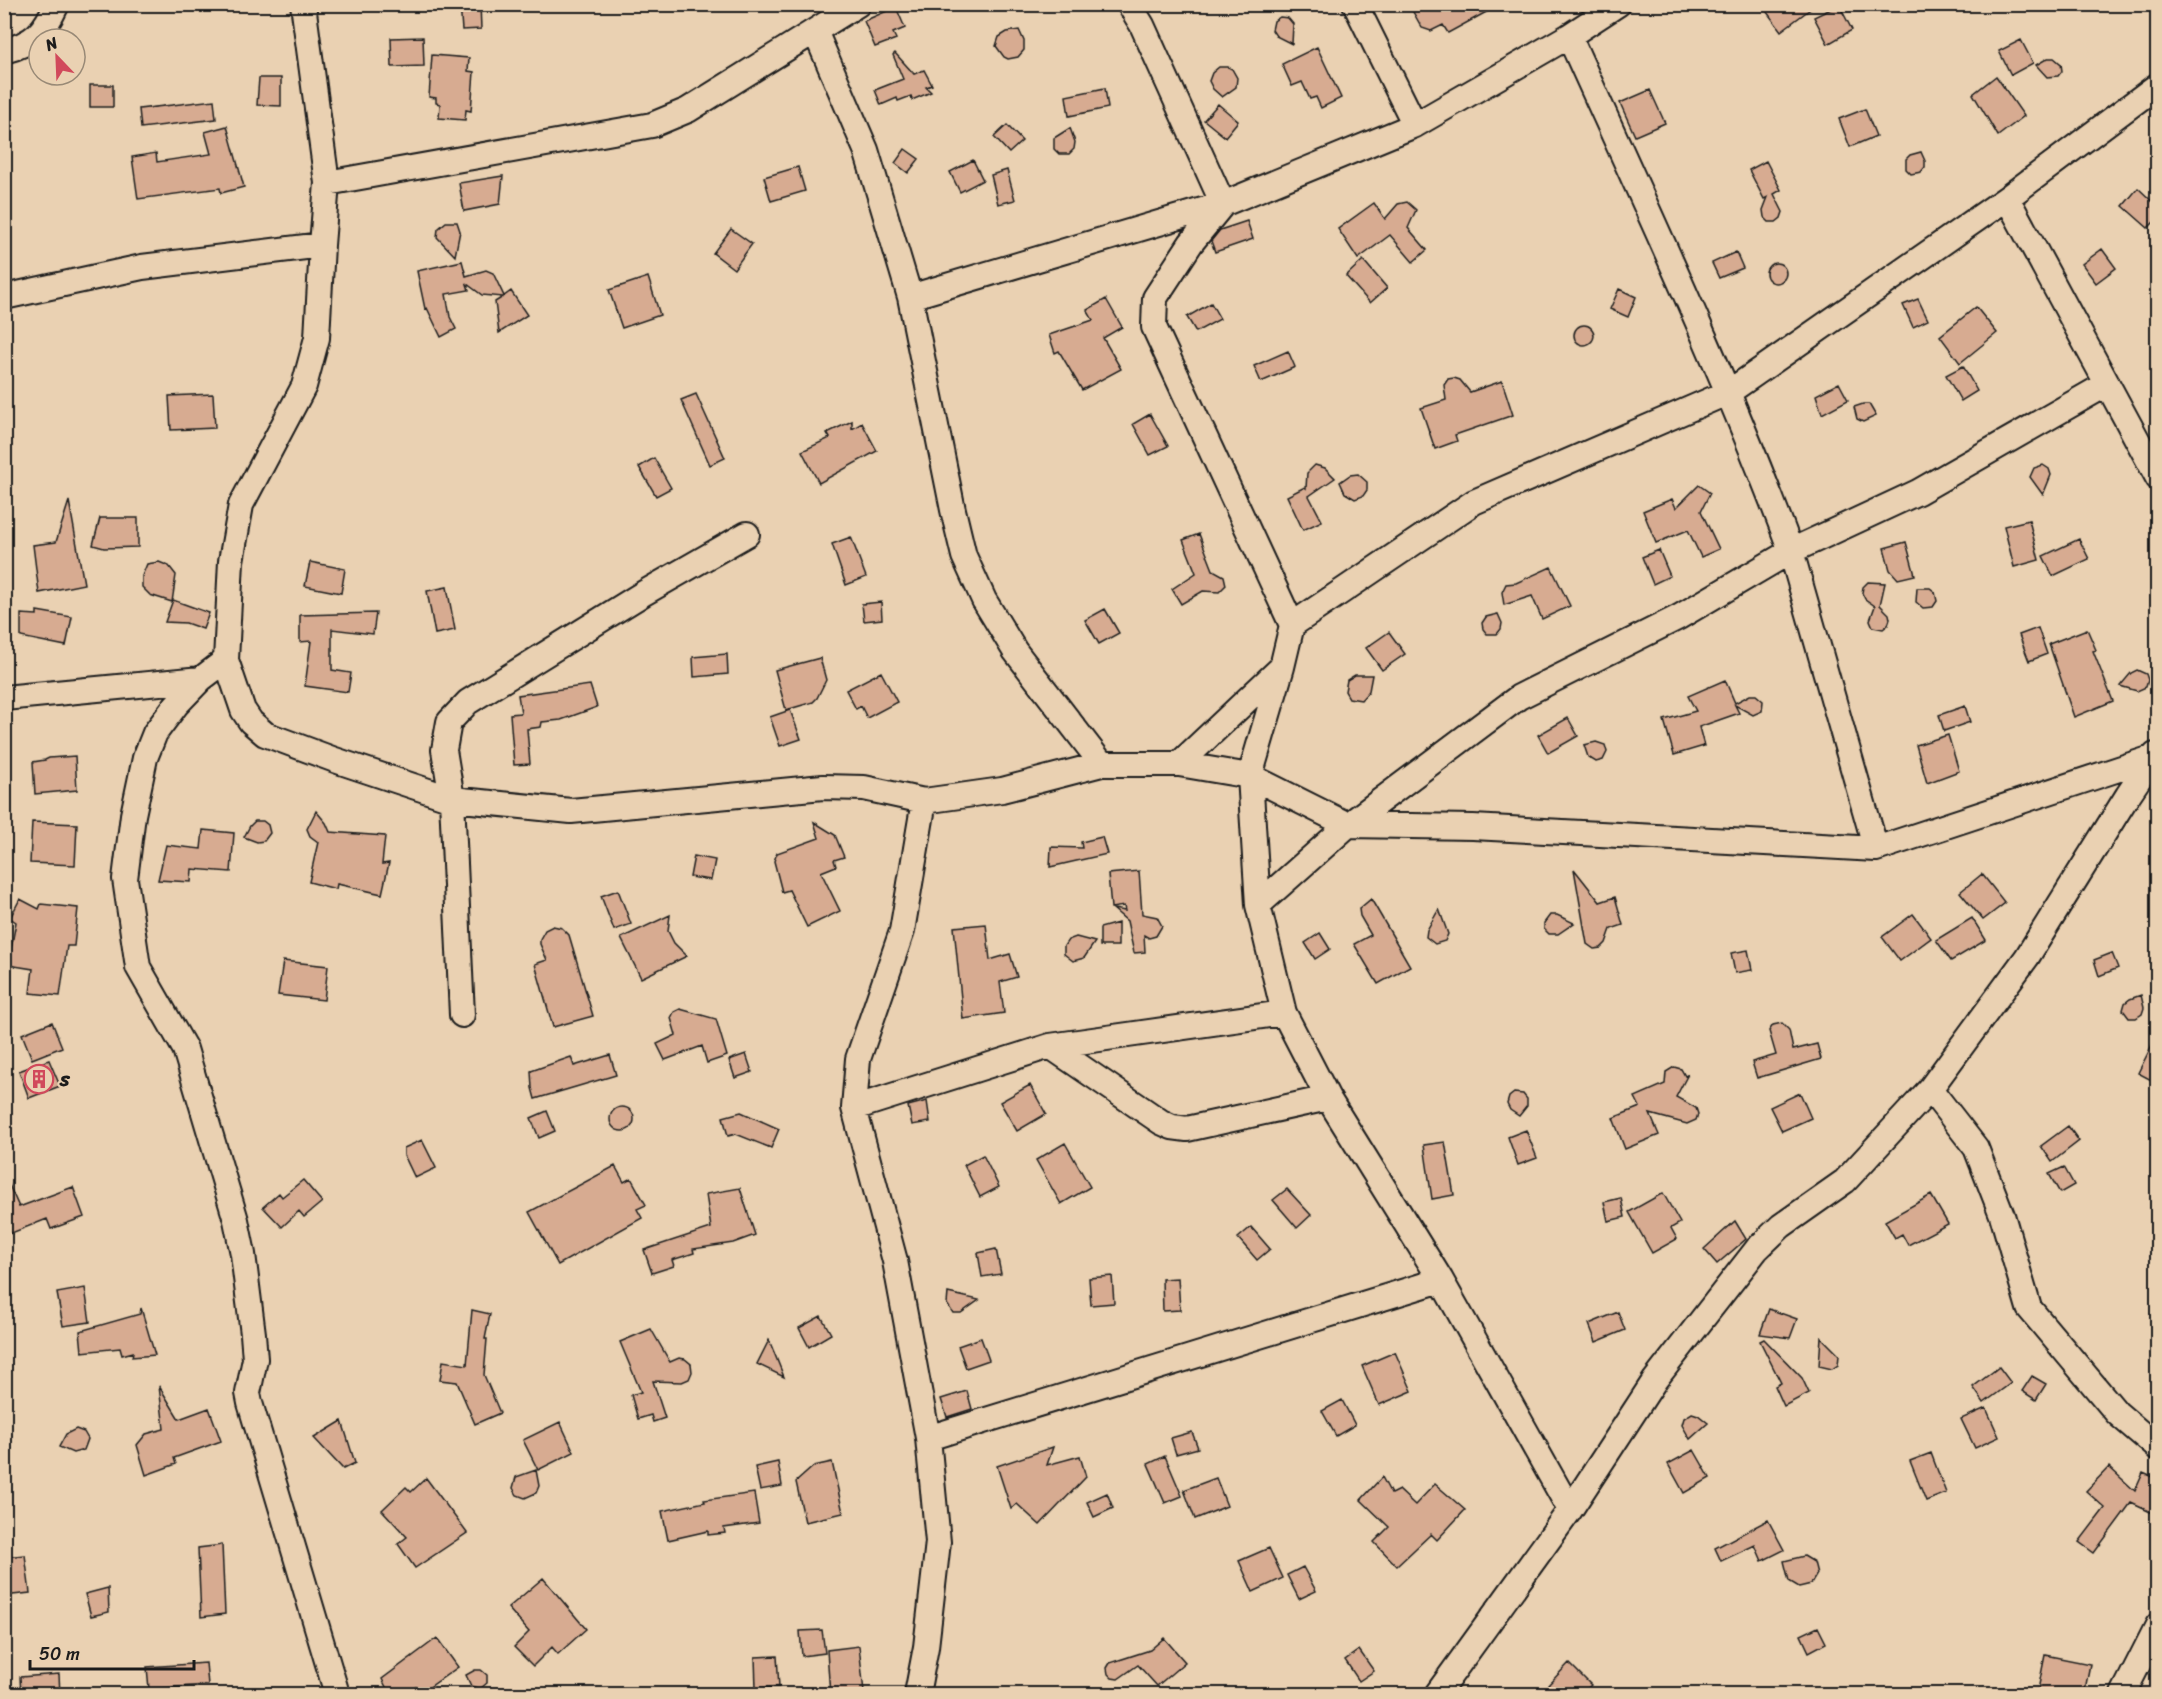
<svg xmlns="http://www.w3.org/2000/svg" width="2162" height="1699" viewBox="0 0 2162 1699" font-family="Sriracha,sans-serif">
  <style>
    .building { fill: #d7ab91; stroke: #1c1c1c; stroke-width: 1.5 }
    .lines { fill: none; stroke-linecap: round; stroke-linejoin: round }
    .minor-casing { stroke: #1c1c1c; stroke-width: 28 }
    .minor { stroke: #ead1b2; stroke-width: 24 }
    .labels { text-anchor: middle; dominant-baseline: central; stroke-width: 4.5; stroke-linejoin: round; paint-order: stroke }
    .poi-label { font-size: 21px; font-weight: bold; fill: #1c1c1c; stroke: #ead1b2; text-anchor: start }
  </style>
  <rect width="100%" height="100%" fill="#ead1b2"/>
  <filter id="ink" filterUnits="userSpaceOnUse"><feTurbulence type="fractalNoise" baseFrequency=".0167" numOctaves="2"/><feDisplacementMap in="SourceGraphic" scale="12" xChannelSelector="R" yChannelSelector="G"/><feConvolveMatrix kernelMatrix="1 2 1 2 8 2 1 2 1" color-interpolation-filters="sRGB"/></filter>
  <g filter="url(#ink)">
    <path class="building" d="M460,4H480L481,29L462,30Z
      M1422,4H1501L1448,33L1443,25L1431,31L1422,28L1412,10Z
      M1761,4H1817L1781,31Z
      M1839,5L1852,30L1828,44L1814,17Z
      M896,7L905,28L893,33L896,39L875,47L864,21Z
      M1280,17L1288,18L1293,24L1292,44L1276,36L1272,30L1274,21Z
      M1019,30L1024,41V50L1018,57L1008,59L1004,57L996,46L999,37L1007,32Z
      M423,37L424,66L392,67L391,38Z
      M2021,40L2033,63L2011,75L1999,51Z
      M1317,47L1341,98L1321,108L1316,97L1310,99L1302,82L1292,86L1282,64Z
      M895,53L914,74L924,70L932,85L926,87L931,92L912,100L911,96L898,101L897,98L881,105L875,90L903,79L893,55Z
      M432,55L469,58L468,71L474,72L471,111L466,110L465,120L439,118L440,104L436,103V98L429,97Z
      M2048,58H2054L2061,64L2062,71L2058,76L2047,77L2036,65Z
      M1219,67H1228L1232,69L1237,78L1236,87L1222,97L1213,89L1209,81L1212,73Z
      M1996,76L2024,116L1998,136L1973,94Z
      M259,78H281V106L257,105Z
      M90,85H113V107H90Z
      M1105,88L1108,108L1069,116L1066,96Z
      M1650,90L1665,123L1635,136L1620,103Z
      M214,100L216,119L141,128L139,109Z
      M1218,104L1238,121L1225,137L1204,120Z
      M1865,109L1876,136L1850,147L1839,119Z
      M1007,125L1022,141L1009,153L994,137Z
      M227,126L244,187L221,193L220,188L138,199L132,157L156,153L157,162L211,154L205,132Z
      M1070,128L1075,142L1074,149L1069,154H1059L1054,149V138Z
      M905,149L919,159L908,173L895,163Z
      M1921,152L1925,161V167L1921,172L1911,174L1906,169V159L1910,155Z
      M973,160L983,180L960,192L950,172Z
      M1766,161L1781,190L1774,194L1783,212L1781,218L1776,222H1769L1764,217L1763,210L1768,197L1764,199L1749,170Z
      M798,167L805,191L771,201L764,177Z
      M1007,170L1015,200L998,204L991,175Z
      M503,176L500,204L464,211L459,183Z
      M2138,188L2157,206V219L2148,228L2123,206Z
      M1407,202L1416,210L1408,228L1427,250L1413,262L1390,235L1358,259L1338,229L1374,203L1385,219L1398,204Z
      M1247,221L1253,239L1215,252L1211,241L1220,230Z
      M446,222H457L460,231L455,256L437,237L438,229Z
      M731,229L752,244L734,269L713,253Z
      M2102,249L2116,268L2096,283L2082,264Z
      M1736,252L1743,268L1719,278L1712,263Z
      M1363,260L1387,288L1370,303L1346,276Z
      M462,261L466,276L486,270L493,273L504,296L511,291L527,315L499,333L495,302L503,297L482,295L467,284L469,290L446,294L450,317L456,329L441,337L427,308L425,309L417,271Z
      M1766 273a10 10 0 1 1 20 0a10 10 0 1 1-20 0Z
      M648,277L660,315L622,328L609,290Z
      M1619,289L1636,297L1628,317L1610,309Z
      M1106,299L1122,327L1103,338L1121,369L1082,390L1059,351L1055,353L1049,335L1093,320L1087,310Z
      M1918,299L1928,320L1913,327L1903,305Z
      M1211,303L1220,319L1196,332L1187,317Z
      M1976,307L1997,333L1960,363L1940,336Z
      M1574 335a10 10 0 1 1 20 0a10 10 0 1 1-20 0Z
      M1288,351L1295,367L1261,382L1254,366Z
      M1963,366L1977,391L1961,401L1946,375Z
      M1454,378L1460,380L1470,392L1502,381L1513,415L1455,435L1457,441L1435,449L1421,408L1446,400L1444,385L1448,379Z
      M1839,383L1848,400L1822,414L1816,395Z
      M213,394L215,428L171,430L169,396Z
      M696,394L725,458L710,465L681,400Z
      M1863,404H1869L1876,416L1863,422L1857,419L1854,407Z
      M1150,414L1168,446L1150,455L1133,424Z
      M852,421V429L862,423L877,451L819,483L802,451L830,438L827,433Z
      M654,458L671,488L656,496L639,467Z
      M1315,465L1325,468L1335,478L1309,496L1322,521L1303,530L1287,496L1305,487L1306,488L1307,473Z
      M2043,465L2049,469L2051,475L2043,495L2030,477L2034,468Z
      M1358,474L1367,482V490L1363,496L1355,499L1345,493L1340,482L1350,475Z
      M1699,485L1710,493L1701,511L1719,549L1701,557L1688,530L1656,543L1643,511L1672,499L1676,508Z
      M69,501L84,584L39,593L33,545L56,542Z
      M100,518H138V547L104,548L93,545Z
      M2029,520L2039,560L2014,567L2004,526Z
      M1199,534L1213,570L1224,576L1226,585L1219,592L1203,591L1181,604L1172,589L1196,573L1183,540Z
      M851,537L866,577L846,585L832,544Z
      M2079,539L2089,559L2053,576L2043,556Z
      M1906,542L1915,575L1898,579L1890,570L1884,548Z
      M1659,550L1670,576L1653,584L1642,557Z
      M159,562L169,566L176,575L172,602L150,595L142,587V576L147,564Z
      M310,562L345,569L341,593L305,586Z
      M1551,567L1570,606L1542,619L1532,596L1504,605L1502,592L1506,584L1516,583Z
      M1868,582L1885,583L1880,605L1889,614L1890,619L1888,625L1883,629L1873,627L1870,620L1875,606L1865,599L1862,593L1863,587Z
      M447,587L455,630L435,634L427,591Z
      M1917,588H1930L1935,592L1937,601L1933,607L1923,608L1916,602Z
      M173,600L209,613L203,629L186,623L165,622Z
      M881,602L882,619L864,621L862,604Z
      M1105,609L1119,633L1099,644L1085,620Z
      M37,611L72,617L66,646L21,637V614L37,615Z
      M376,613L373,634L332,629V670L351,673L348,692L305,686L311,641L300,642V615Z
      M1498,614L1502,623L1501,629L1497,634H1487L1483,629L1482,623L1486,617Z
      M2038,628L2047,654L2029,661L2019,635Z
      M2087,629L2096,650L2093,651L2113,701L2074,717L2049,644Z
      M1389,632L1405,654L1382,670L1366,648Z
      M727,654L728,674L694,677L693,657Z
      M820,658L826,680L817,698L813,702L786,710L775,670Z
      M2137,670L2146,674L2148,680L2146,687L2137,691L2120,686L2131,673Z
      M881,672L897,702L867,718L861,706L856,709L846,690Z
      M1355,675H1372L1369,691L1361,700L1349,698L1345,691L1347,680Z
      M1725,680L1735,703L1750,695H1756L1763,701L1762,711L1753,715L1735,705L1739,713L1699,727L1704,746L1674,755L1664,720L1696,711L1688,696Z
      M590,685L597,707L561,720L542,722L541,727L527,729L530,764L514,765L510,714L521,713L518,695Z
      M1965,706L1970,722L1944,731L1939,715Z
      M790,710L801,739L780,746L770,717Z
      M1568,718L1578,736L1548,753L1538,735Z
      M1948,735L1959,771L1927,783L1916,745Z
      M1596,742L1605,745L1607,752L1603,760L1596,762L1588,757L1584,745Z
      M75,756L77,790L35,794L33,762L45,760L49,758Z
      M316,811L326,823L330,832L385,836L382,864L389,863L382,894L337,884L336,889L309,882L318,842L310,836L307,829Z
      M255,821H263L268,825L270,833L264,841L257,842L244,837L250,826Z
      M32,822L77,824L75,865L30,863Z
      M814,822L835,835L844,857L834,860L836,866L821,872L840,911L807,927L789,890L782,892L774,861L777,853L819,838Z
      M203,830L234,833L231,872L192,869L191,882L158,880L166,845L201,849Z
      M1102,837L1107,854L1050,867L1051,847L1082,848L1081,842Z
      M694,856L715,860L711,880L690,877Z
      M1574,869L1600,902L1615,897L1623,925L1611,929L1606,943L1601,948L1594,949L1587,944Z
      M1139,871L1142,914L1157,917L1162,926L1156,936L1149,938L1144,935L1145,952L1134,953L1127,921L1113,909L1125,911L1124,906L1111,908L1108,874Z
      M1982,874L2005,903L1983,920L1960,892Z
      M618,890L631,924L614,930L601,896Z
      M20,899L39,909L41,904L78,908L74,946H67L60,996L30,993L33,969L8,965L16,922L10,918Z
      M1371,899L1410,966L1378,984L1354,944L1371,935L1360,916L1359,909Z
      M1439,909L1448,934L1445,941L1435,944L1426,937L1427,930Z
      M1913,914L1931,938L1900,961L1882,937Z
      M670,915L668,931L674,943L687,956L641,978L621,938Z
      M1550,915H1557L1574,923L1558,934H1549L1544,929V923Z
      M1972,918L1986,940L1951,961L1936,940Z
      M1118,923V946H1100V928Z
      M986,924L990,960L1010,954L1017,977L1000,982L1004,1013L963,1019L954,927Z
      M553,926L562,928L569,935L593,1016L553,1027L535,964L547,960L540,944V939L545,930Z
      M1320,933L1330,949L1315,959L1305,943Z
      M1076,937L1095,942L1084,958L1073,961L1064,954V946L1068,940Z
      M1748,950L1752,970L1735,973L1731,953Z
      M2112,953L2118,968L2099,976L2094,960Z
      M283,961L328,966L324,1000L278,995Z
      M2141,995L2144,1008L2142,1014L2136,1018H2129L2123,1010L2125,1003L2130,999Z
      M680,1009L716,1019L727,1056L707,1063L702,1046L665,1060L657,1044L676,1035L671,1018L674,1012Z
      M52,1022L62,1047L32,1059L22,1034Z
      M1782,1023L1789,1030L1793,1050L1817,1044L1821,1059L1757,1078L1752,1062L1776,1055L1769,1031L1773,1025Z
      M2157,1035V1083L2138,1073Z
      M746,1054L752,1072L735,1078L729,1060Z
      M610,1055L616,1075L535,1099L532,1088L531,1071L571,1057L574,1066Z
      M49,1060L60,1086L29,1098L19,1071Z
      M1674,1067L1681,1069L1685,1076L1688,1074L1676,1097L1696,1108L1698,1114L1696,1120L1687,1124L1650,1114L1659,1135L1625,1149L1613,1118L1640,1107L1635,1097L1665,1084L1666,1072Z
      M1030,1085L1046,1114L1017,1131L1000,1102Z
      M1514,1093L1523,1094L1527,1099V1106L1519,1116L1510,1110L1507,1104L1509,1097Z
      M1800,1093L1811,1118L1782,1131L1770,1107Z
      M927,1101L930,1122L912,1125L908,1106Z
      M610 1119a12 12 0 1 1 24 0a12 12 0 1 1-24 0Z
      M547,1111L555,1131L539,1138L531,1118Z
      M741,1112L779,1129L771,1148L736,1134L728,1136L723,1117Z
      M2068,1126L2079,1141L2052,1162L2041,1146Z
      M1526,1130L1537,1158L1518,1165L1508,1137Z
      M422,1140L436,1168L415,1178L404,1155V1148Z
      M1445,1142L1454,1195L1432,1199L1424,1145Z
      M1065,1143L1090,1187L1061,1204L1036,1160Z
      M983,1155L999,1187L980,1197L964,1165Z
      M615,1166L624,1182L631,1178L646,1205L637,1209L642,1218L558,1265L529,1212Z
      M2064,1167L2074,1185L2060,1193L2049,1174Z
      M4,1174L19,1207L73,1187L84,1217L51,1229L47,1219L4,1236Z
      M303,1180L322,1202L304,1217L299,1211L282,1227L263,1207L279,1193L282,1197Z
      M740,1188L755,1235L733,1243L693,1249L694,1253L672,1260L674,1266L652,1273L644,1250L711,1228L706,1194Z
      M1287,1189L1311,1215L1297,1228L1273,1200Z
      M1663,1193L1680,1223L1671,1228L1677,1239L1652,1253L1629,1212Z
      M1931,1195L1948,1224L1908,1245L1902,1234L1895,1238L1885,1221Z
      M1621,1198L1625,1217L1608,1221L1604,1202Z
      M1735,1221L1746,1239L1717,1264L1704,1249Z
      M1251,1227L1270,1249L1257,1260L1238,1238Z
      M996,1249L1001,1274L982,1277L978,1253Z
      M1112,1276L1114,1303L1091,1305L1089,1278Z
      M1178,1278L1180,1310L1163,1311L1162,1279Z
      M85,1288L90,1322L63,1326L57,1293Z
      M948,1293L979,1300L961,1313H953L947,1304Z
      M141,1308L155,1355L132,1357L133,1352L122,1355L120,1348L82,1352L80,1331L140,1314Z
      M1769,1309L1797,1319L1790,1338L1760,1334Z
      M472,1310L490,1314L485,1339H487L484,1375L500,1413L475,1424L457,1382L440,1380L443,1361L467,1365Z
      M1618,1312L1625,1330L1596,1342L1589,1324Z
      M821,1316L831,1334L809,1347L799,1328Z
      M651,1329L670,1362L679,1358L685,1359L691,1364L692,1372L689,1379L682,1382L653,1381L665,1418L653,1422L651,1415L638,1419L631,1395L641,1392L620,1342Z
      M1821,1337L1839,1355L1838,1365L1832,1369L1819,1366Z
      M981,1338L989,1360L966,1368L958,1346Z
      M1764,1339L1802,1378L1809,1393L1784,1406L1775,1386L1781,1383L1760,1341Z
      M769,1340L784,1377L757,1364Z
      M1395,1352L1412,1391L1379,1405L1362,1366Z
      M1999,1367L2011,1383L1984,1403L1973,1387Z
      M2032,1376L2046,1384L2036,1400L2022,1391Z
      M159,1386L179,1419L209,1408L221,1441L174,1458L176,1464L146,1475L137,1445L146,1434L164,1429Z
      M967,1391L972,1409L947,1417L941,1399Z
      M1342,1400L1355,1425L1336,1436L1322,1411Z
      M1986,1408L1999,1437L1975,1448L1961,1419Z
      M1692,1413L1698,1415L1708,1423L1690,1439L1682,1425L1684,1418Z
      M342,1421L355,1463L343,1469L314,1438Z
      M560,1422L574,1452L538,1470L523,1440Z
      M76,1429L84,1432L88,1439L84,1450L73,1453L59,1447L66,1434Z
      M1192,1432L1198,1448L1176,1454L1171,1438Z
      M1053,1447L1047,1465L1080,1456L1086,1477L1040,1525L1017,1504L1011,1509L997,1466Z
      M1694,1450L1710,1478L1684,1493L1668,1464Z
      M1931,1453L1946,1493L1926,1501L1910,1461Z
      M1165,1456L1182,1496L1165,1503L1148,1464Z
      M778,1462L782,1486L760,1490L755,1467Z
      M832,1462L843,1513L805,1522L796,1482L814,1466Z
      M2109,1467L2135,1491L2143,1473L2157,1479V1515L2131,1503L2094,1553L2079,1542L2105,1508L2086,1491Z
      M536,1470L539,1486L536,1493L525,1498L517,1495L513,1488L516,1477Z
      M1382,1477L1391,1494L1399,1490L1415,1505L1435,1484L1465,1510L1437,1540L1431,1534L1397,1566L1374,1542L1389,1527L1361,1500Z
      M426,1478L467,1533L415,1568L398,1544L407,1537L382,1510L406,1487L411,1492Z
      M1216,1478L1227,1506L1195,1519L1184,1490Z
      M754,1493L759,1523L724,1528L725,1533L708,1535V1531L668,1540L662,1511L705,1502L704,1500Z
      M1107,1493L1113,1508L1094,1517L1087,1502Z
      M1768,1520L1784,1550L1762,1561L1755,1545L1721,1561L1715,1548Z
      M222,1545L225,1614L201,1617L198,1548Z
      M1269,1548L1283,1578L1253,1592L1239,1561Z
      M25,1555L30,1593L4,1596V1557Z
      M1804,1556L1814,1562L1817,1574L1811,1584L1799,1587L1789,1581L1784,1561Z
      M1303,1567L1316,1591L1299,1599L1287,1575Z
      M543,1578L586,1629L558,1654L552,1647L533,1666L514,1647L529,1632L508,1608Z
      M108,1588L109,1612L91,1616L85,1594Z
      M1818,1627L1826,1643L1809,1652L1801,1635Z
      M822,1630L825,1653L802,1656L800,1631Z
      M437,1638L458,1667L421,1693L416,1687L400,1695H390L382,1679Z
      M1164,1638L1185,1662L1157,1686L1138,1665L1118,1679L1112,1678L1108,1674L1107,1668L1110,1663L1150,1650Z
      M859,1646L864,1692L830,1695L827,1650Z
      M1359,1650L1374,1671L1359,1681L1345,1660Z
      M2045,1655L2090,1664L2084,1695H2037Z
      M777,1656L779,1687L756,1688L755,1657Z
      M206,1663L208,1685L149,1689L147,1667Z
      M1569,1663L1591,1685L1581,1695H1557L1548,1685Z
      M475,1670H481L487,1675V1683L480,1689L471,1686L466,1675Z
      M59,1674L60,1695H21L20,1677Z"/>
    <g class="lines">
      <g class="minor-casing">
        <path id="minor" d="M1129,4L1142,25L1223,204L1191,243L1155,298L1154,327L1292,625L1282,667L1179,764
          M1355,4L1415,125
          M815,31L866,150L910,297L953,510L964,556L984,600L1015,651L1102,764
          M1569,36C1646,207 1726,376 1791,551L1876,849
          M4,51C35,43 44,32 57,4
          M327,183L652,125L688,110L858,4
          M2007,198L2158,478
          M322,245L317,338L304,386L241,505L231,561L226,660L243,710L251,722L265,734L335,760L452,799L571,811L823,787L864,788L924,801L1002,790L1102,764H1179L1250,776L1348,825L1473,827L1876,849L2158,756
          M4,297L142,267L322,245L327,183L303,4
          M910,297L1223,204L1415,125L1569,36L1618,4
          M1292,625L1474,502L1729,392L2007,198L2158,85
          M226,660L201,679L176,705L155,733L145,758L133,815L125,879L138,967L185,1049L236,1220L243,1254L253,1334L255,1359L248,1393L250,1403L337,1694
          M1282,667L1250,776L1258,905L1284,1013L1328,1098L1441,1280L1570,1510
          M4,698L201,679
          M1258,905L1348,825L1519,697L1679,617L1791,551L1918,492L2107,384
          M462,1015L452,799L444,750L449,722L468,702L644,593L747,534
          M1050,1046L1161,1122L1172,1127L1187,1129L1328,1098
          M1930,1089L1976,1148L2002,1215L2029,1308L2117,1413L2158,1448
          M854,1108L1050,1046L1284,1013
          M928,1438L1441,1280
          M917,1694L926,1647L938,1542L928,1438L895,1261L854,1108L858,1059L902,931L924,801
          M1437,1694L1570,1510L1655,1380L1757,1249L1781,1226L1845,1181L1930,1089L2027,957L2128,795L2155,755
          M2123,1694L2158,1625"/>
      </g>
      <use href="#minor" class="minor"/>
    </g>
  </g>
  <defs>
    <g id="building-ring" transform="scale(1.5)"><circle r="9.5" fill="#ead1b2" stroke="#d1495b" stroke-width="1.5"/><path d="M-4-6H4V6H1V3H-1V6H-4ZM-2.5-4.3h1.7v1.8h-1.7ZM.8-4.3h1.7v1.8H.8ZM-2.5-1h1.7V.8h-1.7ZM.8-1h1.7V.8H.8Z" fill="#d1495b"/></g>
  </defs>
  <g fill-rule="evenodd">
    <use href="#building-ring" x="39" y="1079"/>
  </g>
  <g class="labels">
    <g class="poi-label">
      <text x="60" y="1079">s</text>
    </g>
  </g>
  <rect width="2162" height="1699" fill="none" stroke="#ead1b2" stroke-width="24"/>
  <rect x="12" y="12" width="2138" height="1675" fill="none" stroke="#1c1c1c" stroke-width="2" filter="url(#ink)"/>
  <g transform="translate(57 57) rotate(337)"><circle r="28" fill="#ead1b2" stroke="#988976" stroke-width="1.5"/>
  <path d="M0-4.5L10 22L0 15L-10 22Z" fill="#d1495b"/>
  <text y="-9" font-size="16" font-weight="bold" text-anchor="middle" fill="#1c1c1c">N</text>
  </g>
  <path d="M30 1660v9h164v-9" fill="none" stroke="#1c1c1c" stroke-width="3"/>
  <text x="39" y="1660" font-size="18" fill="#1c1c1c" stroke="#ead1b2" stroke-width="4.5" paint-order="stroke">50 m</text>
</svg>
